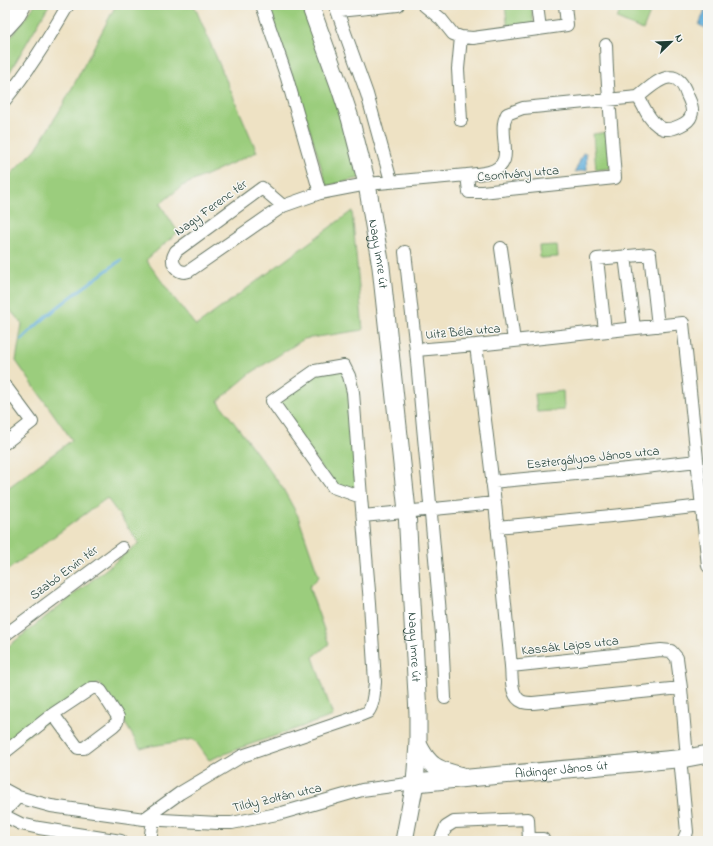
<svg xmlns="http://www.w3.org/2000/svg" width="713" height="846" viewBox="0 0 713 846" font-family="'Indie Flower',sans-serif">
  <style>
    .green { fill: #9bcd7d; stroke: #5d8558 }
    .water { fill: #61aedb; stroke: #407688 }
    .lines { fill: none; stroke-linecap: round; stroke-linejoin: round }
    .stream { stroke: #61aedb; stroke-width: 3 }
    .street-casing { stroke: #677766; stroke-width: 14 }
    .secondary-casing { stroke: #677766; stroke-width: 19 }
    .street { stroke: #fff; stroke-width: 12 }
    .secondary { stroke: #fff; stroke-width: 17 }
    .labels { text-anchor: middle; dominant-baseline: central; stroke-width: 3; stroke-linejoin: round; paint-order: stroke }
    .street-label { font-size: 13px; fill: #1f3d34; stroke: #f6f6f2 }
  </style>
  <rect width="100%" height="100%" fill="#f6f6f2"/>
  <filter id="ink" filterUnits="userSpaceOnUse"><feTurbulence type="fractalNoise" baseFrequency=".025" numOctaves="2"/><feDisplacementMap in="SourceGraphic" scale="8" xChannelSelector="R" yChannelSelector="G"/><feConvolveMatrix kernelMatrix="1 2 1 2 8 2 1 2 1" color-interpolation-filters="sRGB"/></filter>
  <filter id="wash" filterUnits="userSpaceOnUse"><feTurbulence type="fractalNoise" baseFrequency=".012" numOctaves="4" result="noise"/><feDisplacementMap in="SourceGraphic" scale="16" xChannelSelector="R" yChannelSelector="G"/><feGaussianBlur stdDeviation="0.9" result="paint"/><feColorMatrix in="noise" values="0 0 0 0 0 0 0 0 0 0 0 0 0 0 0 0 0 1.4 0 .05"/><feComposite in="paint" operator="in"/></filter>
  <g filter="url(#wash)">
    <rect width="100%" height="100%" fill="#eee2c4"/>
    <path class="green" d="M35,5H49L5,80V45Z
      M116,5H194L257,152L182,186L160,204L178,232L146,260L174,298L196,326L352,211L363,330L304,339L251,373L218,401L282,487L298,516L319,577L309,587L329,644L313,657L333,716L240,748L209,760L194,739L140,748L122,718L99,683L5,752V715L7,713L5,710V649L139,543L107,498L5,572V490L72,440L16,361L22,324L5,304V180L36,149L63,105Z
      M267,5H303L348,137L360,178L327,186L298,91Z
      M505,5H531L534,25L508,29Z
      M622,5H653L643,30L617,19Z
      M608,132L612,168L596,170L593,134Z
      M557,245L558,257L540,258L539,246Z
      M343,367L348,376L360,495L334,486L274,401L315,372Z
      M563,391L564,410L537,412L535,394Z"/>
    <path class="water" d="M707,5H708V29L699,25Z
      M583,153H586L587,170L575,172Z"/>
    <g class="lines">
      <path class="stream" d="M22,339C52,309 87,285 121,260"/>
    </g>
  </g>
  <g filter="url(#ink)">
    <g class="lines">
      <g class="street-casing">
        <path id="street" d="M262,5L287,78L320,193
          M335,5L367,94L391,181
          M424,5L441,19L453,34L461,37L473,38L567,25L565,5
          M537,5L540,29
          M338,11L398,5
          M461,37L458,69L461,120
          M5,100C29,70 49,38 68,5
          M467,175C474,174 482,174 489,172C515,165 501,142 504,123C504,120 506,117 507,114L523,108L638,97C644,106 648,119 657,125C659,127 663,129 665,129C673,130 689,123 691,116C694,109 690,101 687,95C676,62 655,83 638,97
          M283,206L189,271C181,274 172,268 173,258C173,256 175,253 176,251L262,188L283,206L320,193L367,184L467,175L469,192H482L615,178L607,71L606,45
          M501,248L514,341
          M405,252L416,350L442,635L445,698
          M625,256L634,328
          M605,331L597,259L650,254L658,326
          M476,345L495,503L511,666C512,677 510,697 523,702C526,703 530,703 533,703L681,688L687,758
          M416,350L476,345L683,323L708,566
          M5,387H6L32,422L5,443
          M492,482L628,469L697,461
          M363,516L495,503
          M497,527L632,514L702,506
          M5,635L122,548
          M511,666L661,650L671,651L677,658L681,688
          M5,752L53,714L92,688H97L101,691L118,717L117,722L113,726L84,748H78L53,714
          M680,758L687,832L683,841
          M5,790L18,797L51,806L144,819L218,823H232L282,813L362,790L415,783
          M5,811L18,797
          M5,816L21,824L39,828L121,841
          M144,819L180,793L242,756L351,719L368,712C374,704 374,692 375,682L370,603L361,497L353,392L349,376L344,366L315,371L272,401L333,487L361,497
          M529,839H543
          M150,841L153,820
          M440,841L446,827L454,822L528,819L529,841"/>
      </g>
      <g class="secondary-casing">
        <g id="secondary">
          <path id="s1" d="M310,5L339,85L350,118L367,184L381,267L407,511L418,714V744L415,783L404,841"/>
          <path d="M5,28L15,17L22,5"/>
          <path d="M418,744C421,750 424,756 429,761C436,770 451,773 462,776"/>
          <path id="s2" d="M415,783L687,758L708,754"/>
        </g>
      </g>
      <use href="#street" class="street"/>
      <use href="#secondary" class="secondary"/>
    </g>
  </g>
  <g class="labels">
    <g class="street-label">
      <text transform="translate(518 174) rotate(-5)">Csontváry utca</text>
      <text transform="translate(211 208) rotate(-36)">Nagy Ferenc tér</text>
      <text stroke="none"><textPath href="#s1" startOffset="259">Nagy Imre út</textPath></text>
      <text transform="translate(463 332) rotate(-5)">Uitz Béla utca</text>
      <text transform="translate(593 458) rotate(-6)">Esztergályos János utca</text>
      <text transform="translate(64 573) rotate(-37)">Szabó Ervin tér</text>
      <text transform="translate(570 646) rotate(-6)">Kassák Lajos utca</text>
      <text stroke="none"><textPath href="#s1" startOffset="654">Nagy Imre út</textPath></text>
      <text stroke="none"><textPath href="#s2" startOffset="147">Aidinger János út</textPath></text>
      <text transform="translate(277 798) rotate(-13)">Tildy Zoltán utca</text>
    </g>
  </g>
  <rect width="713" height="846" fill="none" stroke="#f6f6f2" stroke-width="20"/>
  <g transform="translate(671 42) rotate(67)" stroke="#f6f6f2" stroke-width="3" paint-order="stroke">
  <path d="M0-3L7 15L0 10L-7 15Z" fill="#1f3d34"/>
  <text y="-6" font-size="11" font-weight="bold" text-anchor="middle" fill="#1f3d34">N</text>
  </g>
</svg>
